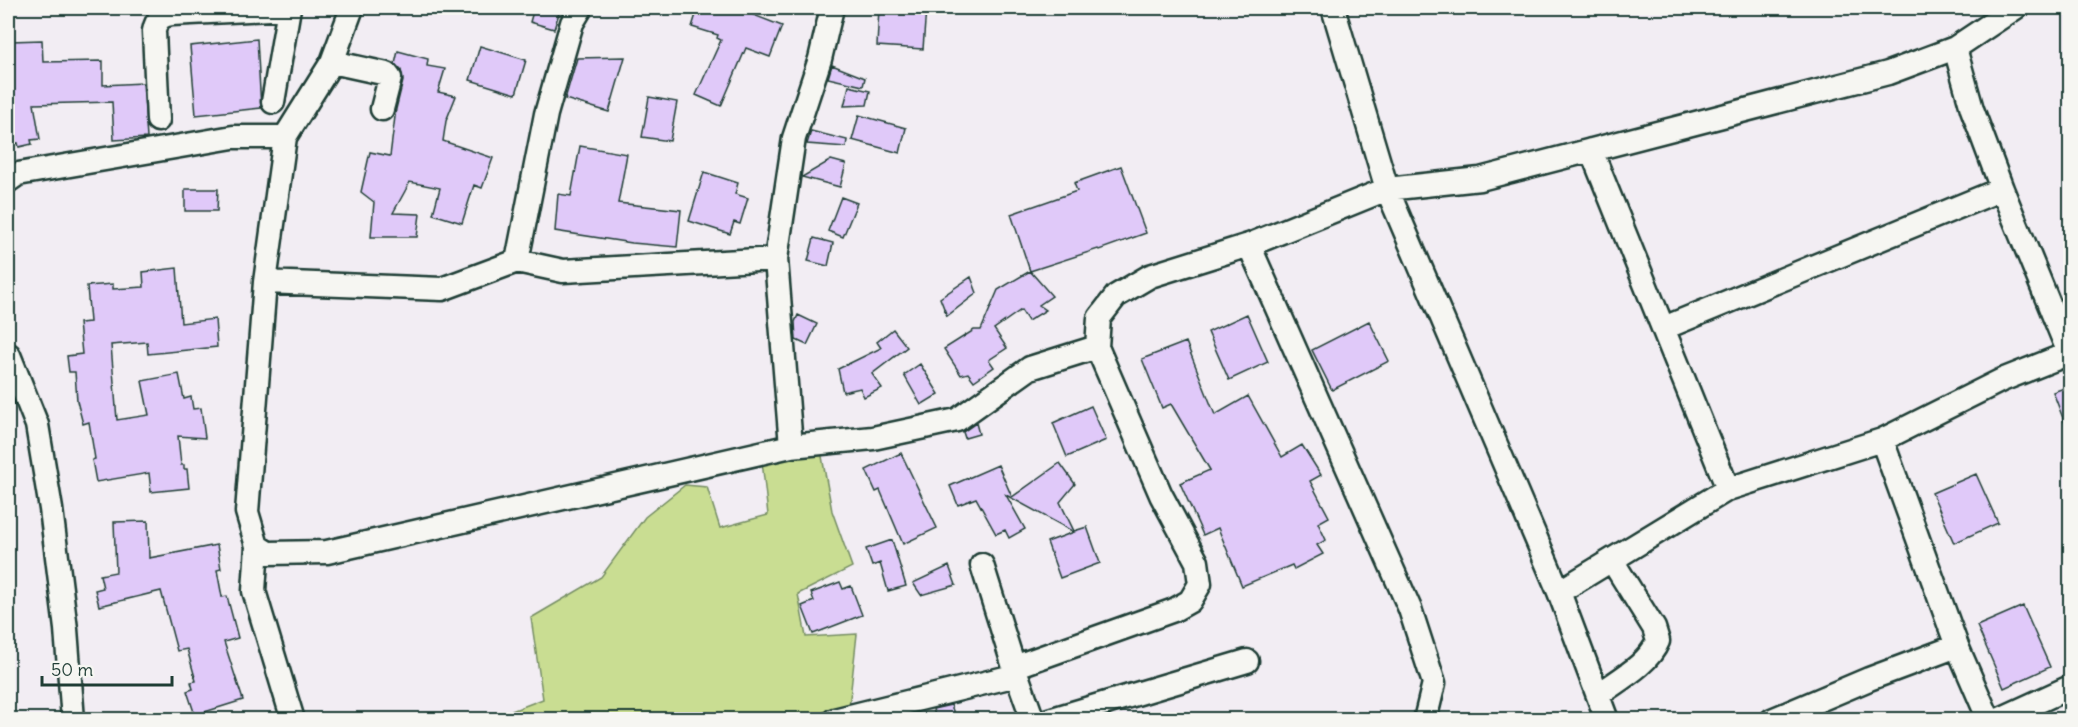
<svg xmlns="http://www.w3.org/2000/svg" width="2078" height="727" viewBox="0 0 2078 727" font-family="Delius,sans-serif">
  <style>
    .green { fill: #c9dd92; stroke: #748d63; stroke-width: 1.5 }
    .building { fill: #e0c9f9; stroke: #1f3d34; stroke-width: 1.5 }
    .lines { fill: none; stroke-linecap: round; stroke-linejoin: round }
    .minor-casing { stroke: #1f3d34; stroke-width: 27 }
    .minor { stroke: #f6f6f2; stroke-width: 22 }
  </style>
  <rect width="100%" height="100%" fill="#f2edf3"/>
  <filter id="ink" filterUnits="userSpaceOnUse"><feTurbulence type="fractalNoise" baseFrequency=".0167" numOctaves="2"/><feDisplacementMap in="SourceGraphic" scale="12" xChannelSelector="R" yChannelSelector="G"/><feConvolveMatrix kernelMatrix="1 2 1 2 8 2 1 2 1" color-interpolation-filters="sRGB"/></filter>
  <g filter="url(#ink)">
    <path class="green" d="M821,451L832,511L852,567L798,594L806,637L857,634L849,707L805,720H497L496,717L543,699L531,618L601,577L645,517L685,485L707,487L720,528L768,515L762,461Z"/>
    <path class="building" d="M534,8H550L560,10L554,29L530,22Z
      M698,8H736L782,26L770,57L746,48L721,106L696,95L721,40L717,38L718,35L692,27Z
      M879,8H926L923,49L877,46Z
      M257,39L261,108L196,115L190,46Z
      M42,40L43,62L103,61V85L143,83L147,138L114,140L112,102L34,104L40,139L31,140L32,144L19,147L18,143L8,145V63H11V41Z
      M480,46L526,60L516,94L470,80Z
      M398,51L428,59L427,66L445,69L438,92L456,96L446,121L443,141L493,158L482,188L474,185L462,223L433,214L440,188L410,182L393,213L420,214L417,237H371L374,202L361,192L370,152L390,156L396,109L403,81L401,70L395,64Z
      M625,57L609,112L565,99L577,58Z
      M832,65L865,78L863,86L828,78Z
      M849,86L870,91L867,105L844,106Z
      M649,97L677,102L670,141L642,137Z
      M859,115L906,128L900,153L852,140Z
      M811,131L847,140L846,147L807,144Z
      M580,146L627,154L618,203L681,210L677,247L632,243L555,231L558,194L571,196Z
      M831,160L846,164L840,187L802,177Z
      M1121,166L1146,233L1099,250L1098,249L1030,271L1011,214L1077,191L1074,183Z
      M704,172L738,183L735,194L748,198L740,224L734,222L730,234L689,221Z
      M185,189H218L217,211H185Z
      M841,197L857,203L843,237L828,231Z
      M814,238L833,243L828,266L808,261Z
      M177,268L181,323L215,319L217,347L148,354L147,342L111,345L117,420L149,415L142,381L179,374L184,399L191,397L193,409L201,408L205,438L178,436L181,465H184V469H187L189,488L151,492L149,473L96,482L92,460L95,459L89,422L83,424L77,401L75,372H69L67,356L82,354L79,323L90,322L87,286L113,284V289L144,287L143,272Z
      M1030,271L1052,296L1039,305L1046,310L1028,321L1021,310L994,329L1007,348L989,360L994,367L974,381L968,373L961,375L944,349L974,330H981L998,290Z
      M971,277L977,293L947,316L940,298Z
      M1247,314L1268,362L1229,380L1208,332Z
      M798,315L817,324L807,345L796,340L795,322Z
      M1369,321L1389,361L1332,390L1312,350Z
      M893,329L907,347L872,374L882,388L864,397L860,388L843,392L838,369L881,348L877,342Z
      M1186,342L1215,415L1248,396L1282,457L1302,445L1321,475L1310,481L1329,517L1318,523L1326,540L1317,545L1323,554L1294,569L1292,565L1242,586L1218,528L1203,535L1180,483L1210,470L1171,404L1162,408L1142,359Z
      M920,364L939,394L921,405L904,375Z
      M2070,386V434H2069L2053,392Z
      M1091,406L1106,440L1067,457L1053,423Z
      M976,423L979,434L965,438L963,432Z
      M901,453L937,528L903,544L880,490L876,492L866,470Z
      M1060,463L1075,484L1060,502L1074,531L1087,527L1100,563L1060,578L1047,542L1074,532L1006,495L1025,529L1009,538L1005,530L996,534L976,498L958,505L950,486L998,465L1012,497Z
      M1976,474L1998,523L1954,543L1932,493Z
      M148,521L149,558L217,545L221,569L217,570L222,597L227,596L238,638L224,642L243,700L195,715L187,691L193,689L191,682L196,681L187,649L177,651L161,591L99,606L95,590L103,588L100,575L116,572L114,522Z
      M892,540L906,586L888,591L880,563L872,566L866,549Z
      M949,566L956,585L921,595L913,583Z
      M840,582L843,589L851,586L862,615L813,634L802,606L814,601L811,593Z
      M2023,606L2050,667L2004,688L1977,626Z
      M951,705L954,714L936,719L933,709Z"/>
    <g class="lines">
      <g class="minor-casing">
        <path id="minor" d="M352,8L332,62L285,137L265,282L247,512L257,546L268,553L327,552L791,446L776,259L794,138L820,59L832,8
          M1333,8L1387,189L1559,592L1607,720
          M1955,48L1972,109L2002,189L2069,353
          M332,62L387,74L390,78L382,109
          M273,102L289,8
          M158,120L154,31C156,20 161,15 172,14L289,8
          M1591,150L1728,489
          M8,181L18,174L233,137H285
          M1249,245L1410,609L1434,683L1425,720
          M517,261L546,114L572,23L581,8
          M265,282L442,289L517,261L563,271L776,259
          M1664,328L2002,189
          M9,355L37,425L51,509L66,629L73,720
          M1882,440L1957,646L1989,720
          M791,446L873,438L957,420L1030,368L1097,347L1099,318L1116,296L1150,276L1249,245L1387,189L1480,179L1888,73L1955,48L2015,8
          M257,546L254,591L293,720
          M982,565L1014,667L1033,720
          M1559,592L1728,489L1882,440L2002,380L2070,353
          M1014,667L1174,610L1190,601L1200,584L1197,562L1161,495L1097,347
          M1598,695C1618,680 1648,665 1658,641L1654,628L1618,570
          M834,720L1017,675
          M1049,720L1247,661
          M1772,720L1869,679L1957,646
          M1998,720L2070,687"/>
      </g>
      <use href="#minor" class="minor"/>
    </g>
  </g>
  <rect width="2078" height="727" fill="none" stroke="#f6f6f2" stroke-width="30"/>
  <rect x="15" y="15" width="2048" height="697" fill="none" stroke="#1f3d34" stroke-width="2" filter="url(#ink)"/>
  <path d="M42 676v9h130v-9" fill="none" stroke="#1f3d34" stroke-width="3"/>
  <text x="51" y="676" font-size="18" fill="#1f3d34" stroke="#f6f6f2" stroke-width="4.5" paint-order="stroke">50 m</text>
</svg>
